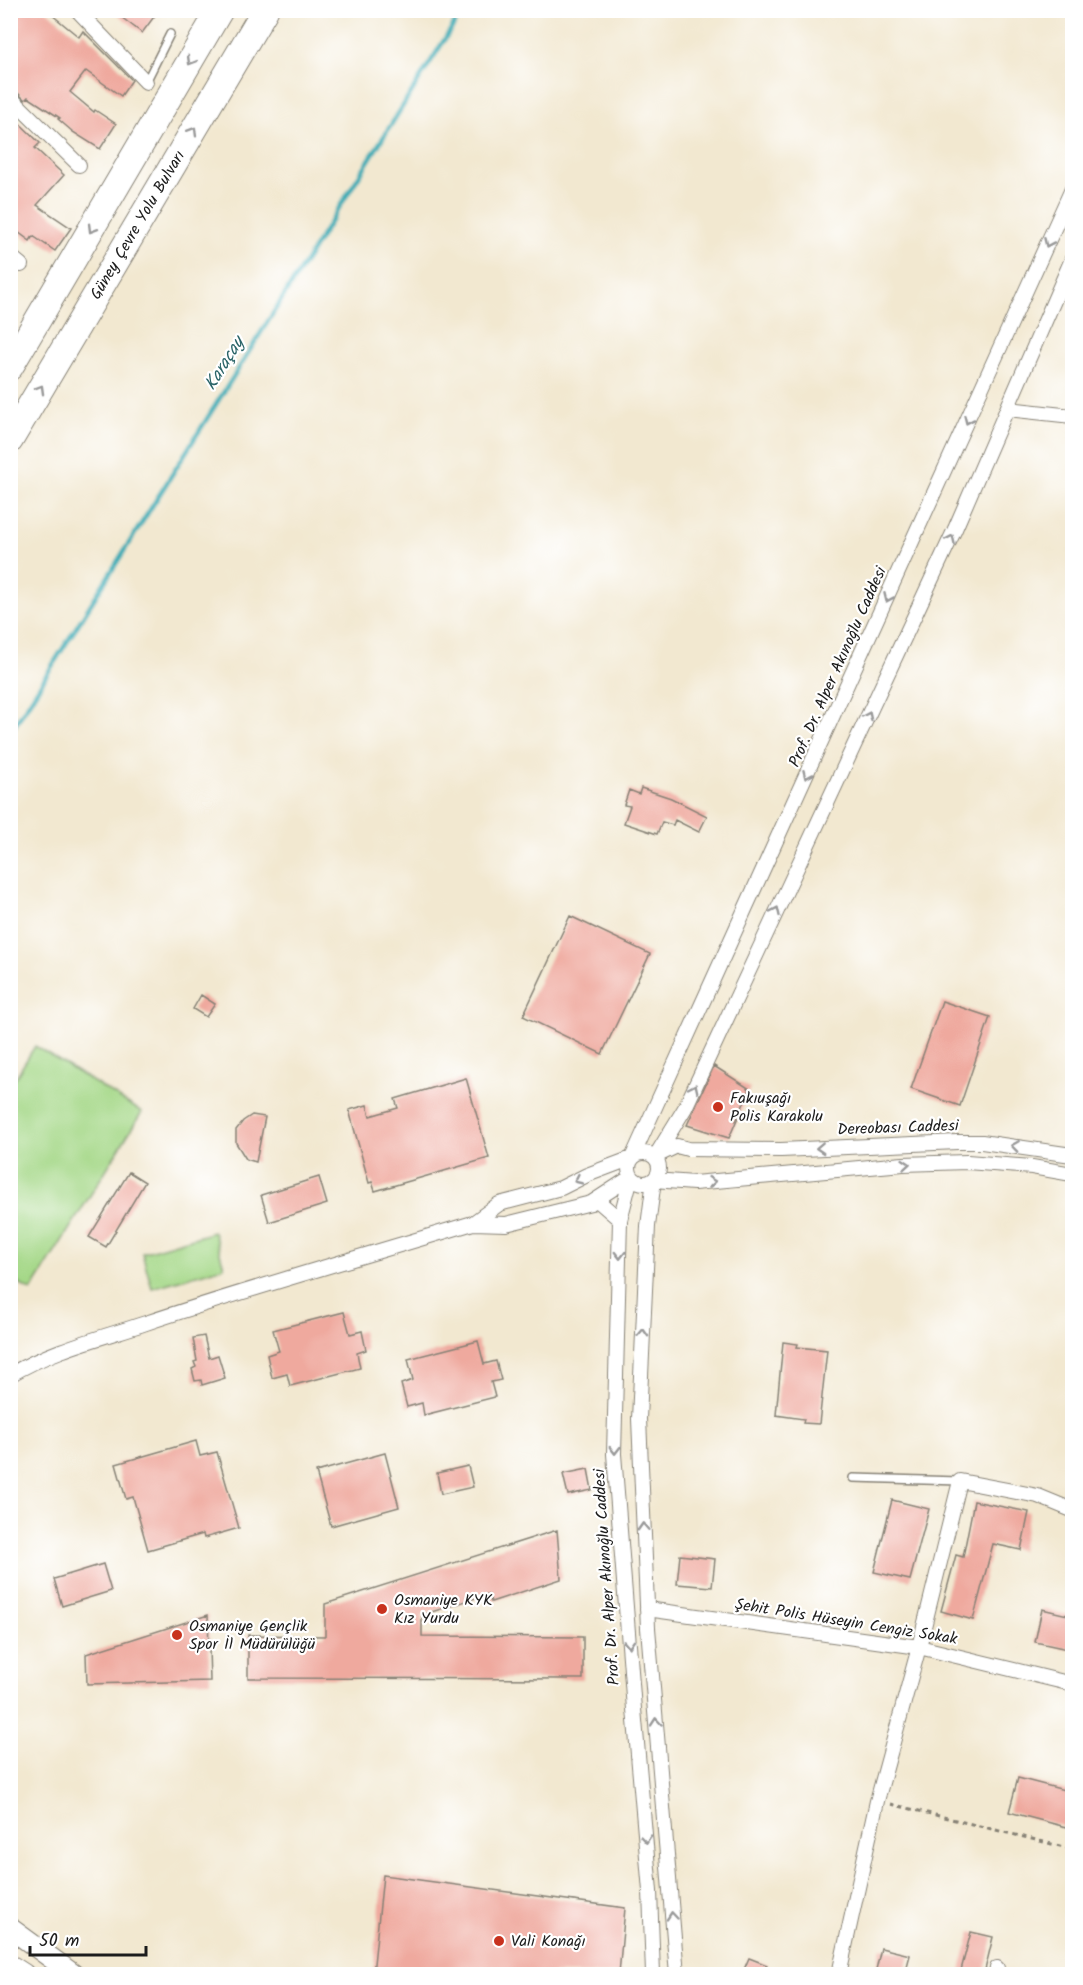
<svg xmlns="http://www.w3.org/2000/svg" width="1083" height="1985" viewBox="0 0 1083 1985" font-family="Kalam,sans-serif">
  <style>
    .green { fill: #a5d888; stroke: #607a52; stroke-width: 1.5 }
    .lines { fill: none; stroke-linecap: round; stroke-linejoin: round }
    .stream { stroke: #39abb5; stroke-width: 4.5 }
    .building { fill: #efa99e }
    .lane-casing { stroke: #878276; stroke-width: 10 }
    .street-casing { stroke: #878276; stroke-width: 16 }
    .secondary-casing { stroke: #878276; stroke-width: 22 }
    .highway-casing { stroke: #878276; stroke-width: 28 }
    .path { stroke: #878276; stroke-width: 3; stroke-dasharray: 4.5 4.5; stroke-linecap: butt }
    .lane { stroke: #fff; stroke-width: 7 }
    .street { stroke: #fff; stroke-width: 14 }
    .secondary { stroke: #fff; stroke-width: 20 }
    .highway { stroke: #fff; stroke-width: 26 }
    .oneway { stroke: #999 }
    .poi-dot { fill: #c8321e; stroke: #fff; stroke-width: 2 }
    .labels { text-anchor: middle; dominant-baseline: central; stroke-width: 4.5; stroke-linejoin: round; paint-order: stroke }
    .street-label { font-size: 16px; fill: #1c1c1c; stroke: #fff }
    .poi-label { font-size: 16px; fill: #1c1c1c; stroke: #fff; text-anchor: start }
    .water-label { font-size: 18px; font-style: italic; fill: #2a6468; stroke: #fff }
  </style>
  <rect width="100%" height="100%" fill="#fff"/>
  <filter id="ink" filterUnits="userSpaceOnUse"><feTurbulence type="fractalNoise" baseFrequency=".0167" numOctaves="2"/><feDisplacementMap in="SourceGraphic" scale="12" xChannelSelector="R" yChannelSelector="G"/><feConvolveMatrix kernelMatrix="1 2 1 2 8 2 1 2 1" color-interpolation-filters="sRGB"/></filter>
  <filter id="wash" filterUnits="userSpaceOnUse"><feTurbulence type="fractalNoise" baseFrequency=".008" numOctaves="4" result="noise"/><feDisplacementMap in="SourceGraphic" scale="24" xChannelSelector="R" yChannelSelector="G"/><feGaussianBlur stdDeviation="1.35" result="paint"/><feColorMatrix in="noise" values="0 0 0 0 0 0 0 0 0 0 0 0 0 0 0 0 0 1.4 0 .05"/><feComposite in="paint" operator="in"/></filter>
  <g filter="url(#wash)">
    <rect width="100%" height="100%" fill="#f2e8d0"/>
    <path class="green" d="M35,1046L142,1112L31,1291L11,1279V1085Z
      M214,1232L224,1267L152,1288L142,1253Z"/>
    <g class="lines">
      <path class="stream" d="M10,733L463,10"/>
    </g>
    <g id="blocks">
      <path class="building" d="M19,10H46L79,37L83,31L132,80L121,96L86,71L70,92L94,112L95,110L116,124L100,149L73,132L58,119L60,118L28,97L25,100L16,91L10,88V21Z
        M112,10H159L142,33Z
        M10,110L14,114L12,116L40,143L35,148L64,175L37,205L71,228L55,251L33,236L30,241L10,226Z
        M641,788L671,798L707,816L699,832L675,820L673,825L662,822L657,834L624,823L630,806L624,805L629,790L639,794Z
        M570,916L650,954L602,1054L523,1016Z
        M201,995L215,1004L206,1017L193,1009Z
        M942,1001L990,1017L960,1106L911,1089Z
        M714,1066L750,1089L729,1138L687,1125Z
        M466,1078L489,1158L375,1191L372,1182L369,1183L349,1110L367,1105L370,1116L398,1108L395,1099Z
        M252,1115L265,1117L256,1162L246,1159L236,1143V1130L243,1121Z
        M129,1172L145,1182L106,1247L89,1237Z
        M319,1177L327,1204L269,1222L261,1195Z
        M344,1312L350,1334L362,1331L366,1350L357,1353L360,1368L290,1386L287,1374L272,1378L267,1355L279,1351L273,1330Z
        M204,1336L209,1358L218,1355L225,1378L202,1385L201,1380L195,1381L192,1369L196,1367L194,1362L197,1361L193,1338Z
        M478,1341L484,1364L496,1361L501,1380L491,1382L495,1397L424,1415L422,1403L407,1407L401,1384L413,1380L408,1359Z
        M783,1342L798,1344L797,1347L827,1350L819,1424L803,1423L804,1419L776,1415Z
        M196,1441L200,1456L217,1452L239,1528L204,1538L203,1534L148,1550L133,1497L126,1499L116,1464Z
        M385,1453L399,1507L331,1526L316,1472Z
        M468,1466L473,1487L441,1494L437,1473Z
        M588,1469L592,1490L568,1495L563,1474Z
        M892,1500L929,1509L910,1580L874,1572Z
        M974,1501L1029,1512L1021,1550L993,1544L973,1620L941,1611L956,1555L963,1557Z
        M557,1530L561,1579L491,1602L488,1594L422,1615V1636L583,1637V1679L248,1678V1635L325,1636V1604Z
        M680,1555L715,1559L712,1587L677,1584Z
        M103,1564L111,1591L62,1606L54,1579Z
        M1042,1609L1072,1616V1650L1035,1642Z
        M208,1615L210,1681L87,1684L86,1654Z
        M1018,1778L1072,1792V1801L1066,1827L1009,1812Z
        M383,1875L625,1908L619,1974H373Z
        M971,1932L993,1937L984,1974H960Z
        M881,1948L910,1955L905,1974H875Z
        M749,1958L767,1965L763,1974H742Z"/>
    </g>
  </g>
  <g filter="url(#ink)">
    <use href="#blocks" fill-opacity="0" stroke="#878276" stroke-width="1.5"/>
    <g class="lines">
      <g class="lane-casing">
        <path id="lane" d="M146,82L170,34
          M853,1478L960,1481"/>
      </g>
      <g class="street-casing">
        <path id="street" d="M77,10L146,82
          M10,97L79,165
          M10,256L21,265
          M1008,409L1072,416
          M629 1168a15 15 0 1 1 30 0a15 15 0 1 1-30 0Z
          M656,1156L677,1146L688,1149L781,1150L957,1142H982L1072,1155
          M655,1157L685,1108L955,529L1072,259
          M631,1177L620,1220L614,1454L634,1709L650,1891L653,1974
          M597,1200L620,1220
          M473,1223L499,1204L561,1188L587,1175L632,1158L1072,189
          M10,1375C51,1350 101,1338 146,1323C254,1287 364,1256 473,1223L506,1224L591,1203L631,1177
          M647,1609L919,1647L1072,1684
          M677,1974L648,1628L639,1419L648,1226L654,1180L694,1183L903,1164L967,1162L1032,1167L1072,1174
          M839,1974L877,1801L919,1647L960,1481L1038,1496L1072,1510
          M996,1974L997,1968"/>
      </g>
      <g class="secondary-casing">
        <path id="secondary" d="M10,1928L73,1974
          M10,1965L24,1974"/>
      </g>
      <g class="highway-casing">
        <g id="highway">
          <path d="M10,367L220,10"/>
          <path id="s1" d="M10,440L265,10"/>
        </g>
      </g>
      <path class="path" d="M891,1804L1072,1849"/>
      <use href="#lane" class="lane"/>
      <use href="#street" class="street"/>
      <use href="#secondary" class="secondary"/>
      <use href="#highway" class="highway"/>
    </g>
    <defs><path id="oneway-chevron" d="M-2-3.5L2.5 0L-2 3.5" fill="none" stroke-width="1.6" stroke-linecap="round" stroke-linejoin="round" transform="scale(1.5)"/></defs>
    <g class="oneway">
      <use href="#oneway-chevron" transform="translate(191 61) rotate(120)"/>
      <use href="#oneway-chevron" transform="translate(193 131) rotate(-59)"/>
      <use href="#oneway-chevron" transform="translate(92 229) rotate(121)"/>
      <use href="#oneway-chevron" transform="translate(1048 243) rotate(114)"/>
      <use href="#oneway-chevron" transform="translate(40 389) rotate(-60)"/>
      <use href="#oneway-chevron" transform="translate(968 420) rotate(114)"/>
      <use href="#oneway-chevron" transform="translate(951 539) rotate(-65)"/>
      <use href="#oneway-chevron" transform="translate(888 598) rotate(114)"/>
      <use href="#oneway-chevron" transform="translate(868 716) rotate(-65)"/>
      <use href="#oneway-chevron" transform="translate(807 775) rotate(114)"/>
      <use href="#oneway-chevron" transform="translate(776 911) rotate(-65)"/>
      <use href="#oneway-chevron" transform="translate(694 1088) rotate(-65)"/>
      <use href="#oneway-chevron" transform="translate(1015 1146) rotate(-172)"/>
      <use href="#oneway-chevron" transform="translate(820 1148) rotate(177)"/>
      <use href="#oneway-chevron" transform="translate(906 1164) rotate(-5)"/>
      <use href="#oneway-chevron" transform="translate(578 1180) rotate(155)"/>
      <use href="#oneway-chevron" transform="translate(712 1182) rotate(-5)"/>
      <use href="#oneway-chevron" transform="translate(620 1255) rotate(90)"/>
      <use href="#oneway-chevron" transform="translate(643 1333) rotate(-87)"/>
      <use href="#oneway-chevron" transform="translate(615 1450) rotate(90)"/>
      <use href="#oneway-chevron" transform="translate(643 1527) rotate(-93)"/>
      <use href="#oneway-chevron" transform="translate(629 1644) rotate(86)"/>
      <use href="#oneway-chevron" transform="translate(656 1722) rotate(-95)"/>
      <use href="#oneway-chevron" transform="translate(646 1839) rotate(85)"/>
      <use href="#oneway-chevron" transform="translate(672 1916) rotate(-95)"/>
    </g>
  </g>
  <g class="poi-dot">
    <circle cx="718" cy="1107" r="6"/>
    <circle cx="382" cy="1609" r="6"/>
    <circle cx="177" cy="1635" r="6"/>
    <circle cx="499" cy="1941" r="6"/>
  </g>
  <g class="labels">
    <g class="street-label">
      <text stroke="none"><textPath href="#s1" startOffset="250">Güney Çevre Yolu Bulvarı</textPath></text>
      <text transform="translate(838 667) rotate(-66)">Prof. Dr. Alper Akınoğlu Caddesi</text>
      <text transform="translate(898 1128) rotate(-2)">Dereobası Caddesi</text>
      <text transform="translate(607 1577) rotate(-94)">Prof. Dr. Alper Akınoğlu Caddesi</text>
      <text transform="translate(846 1622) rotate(9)">Şehit Polis Hüseyin Cengiz Sokak</text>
    </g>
    <g class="poi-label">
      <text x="730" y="1098">Fakıuşağı<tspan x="730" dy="18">Polis Karakolu</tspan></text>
      <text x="394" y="1600">Osmaniye KYK<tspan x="394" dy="18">Kız Yurdu</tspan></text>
      <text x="189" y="1626">Osmaniye Gençlik<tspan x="189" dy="18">Spor İl Müdürülüğü</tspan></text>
      <text x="511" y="1941">Vali Konağı</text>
    </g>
    <g class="water-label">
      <text transform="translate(225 364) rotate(-58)">Karaçay</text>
    </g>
  </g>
  <rect width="1083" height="1985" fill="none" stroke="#fff" stroke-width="36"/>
  <path d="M30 1946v9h116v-9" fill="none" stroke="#1c1c1c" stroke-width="3"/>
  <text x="39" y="1946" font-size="18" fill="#1c1c1c" stroke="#ffffff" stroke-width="4.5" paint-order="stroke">50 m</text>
</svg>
